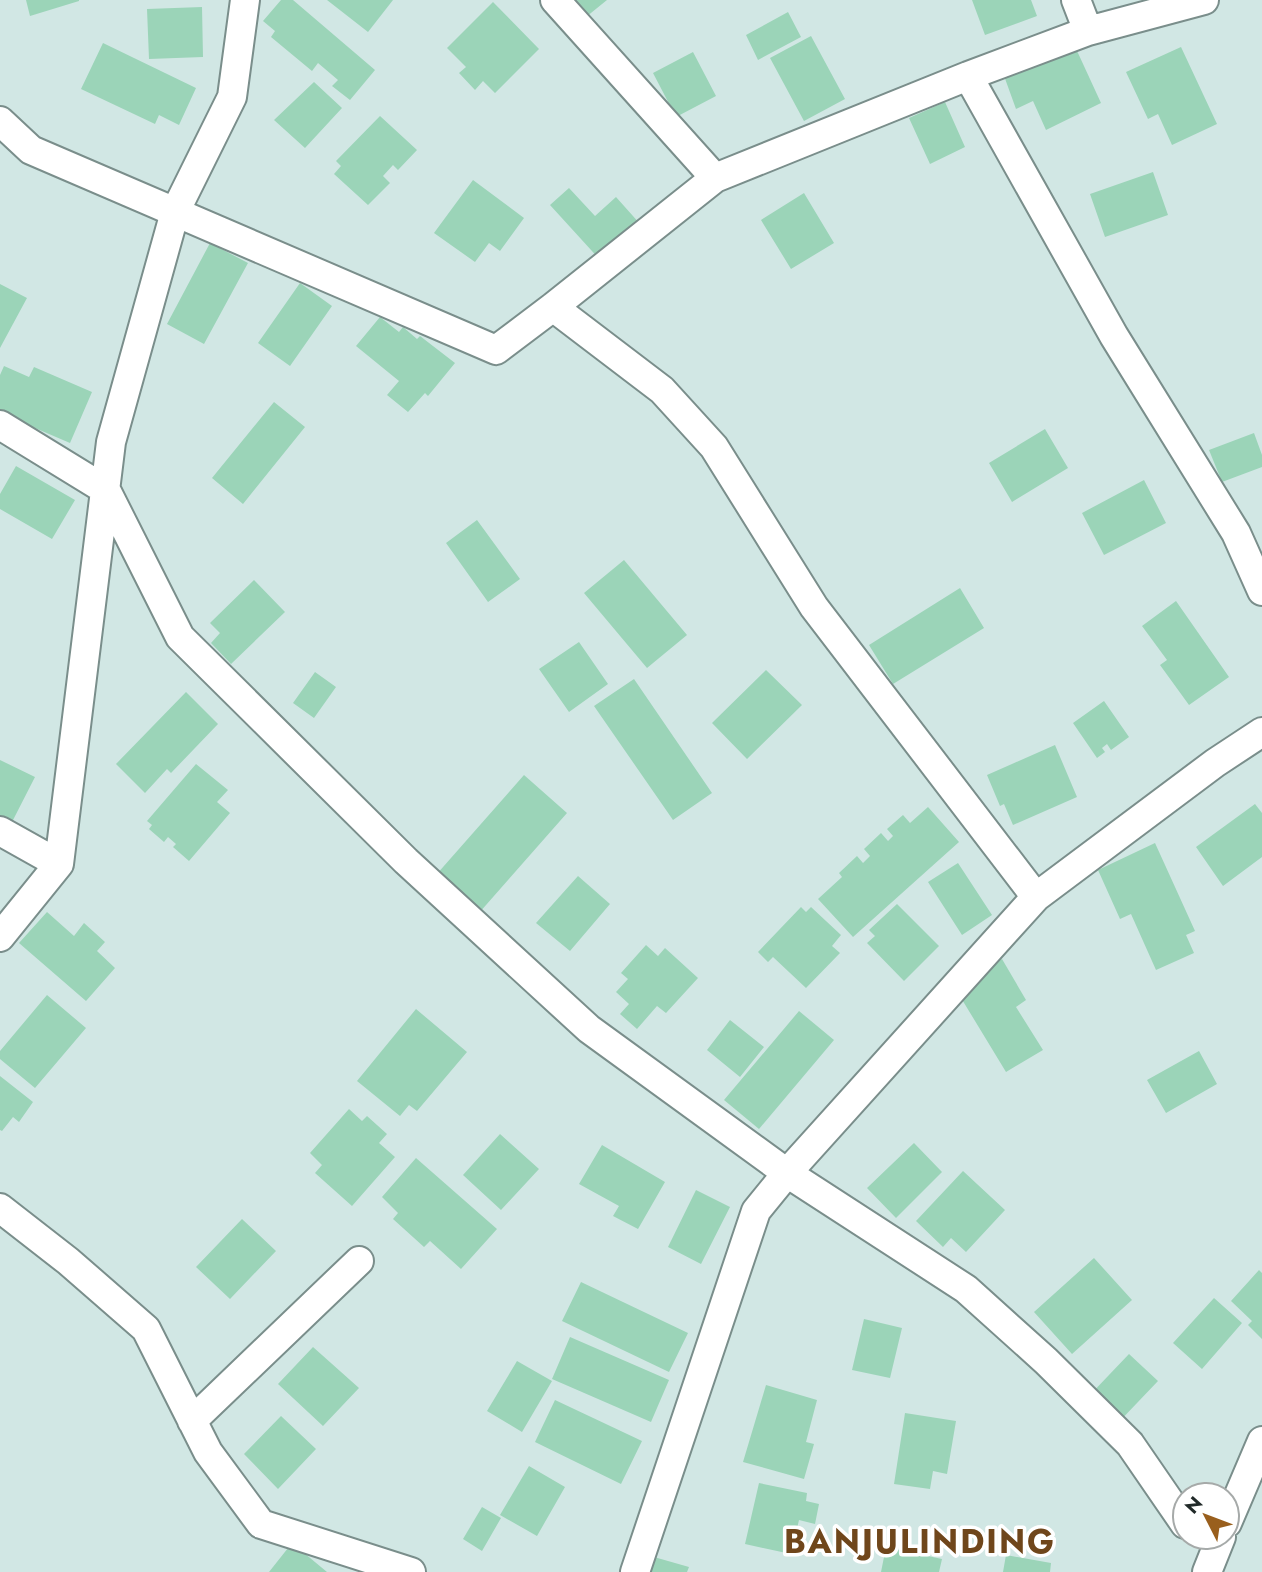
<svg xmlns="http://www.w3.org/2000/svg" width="1262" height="1572" viewBox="0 0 1262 1572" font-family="Jost,sans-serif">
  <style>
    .building { fill: #9bd4b8 }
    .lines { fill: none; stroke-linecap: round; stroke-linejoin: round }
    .minor-casing { stroke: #7a8e8b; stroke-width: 32 }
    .minor { stroke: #fff; stroke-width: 28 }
    .labels { text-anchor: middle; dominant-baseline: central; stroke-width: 7; stroke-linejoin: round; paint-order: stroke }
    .district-label { font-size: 33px; font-weight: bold; letter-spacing: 2px; fill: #6f461b; stroke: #fff }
  </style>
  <rect width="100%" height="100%" fill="#d1e7e4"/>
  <path class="building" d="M26,0H79V1L30,16Z
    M281,0H293L375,70L350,100L332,86L338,80L318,63L312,71L271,37L275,31L263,21Z
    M327,0H393L368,32Z
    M573,0H607L586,17Z
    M972,0H1031L1037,16L985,35Z
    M493,2L539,49L495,93L483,81L475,90L459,73L466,67L447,48Z
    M202,7L203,57L149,59L147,9Z
    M788,12L801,37L758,60L746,35Z
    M811,36L845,99L804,121L770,58Z
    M1072,40L1101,103L1046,130L1033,101L1016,109L1003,73Z
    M103,43L196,88L179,125L159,115L155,124L81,89Z
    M1181,47L1217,124L1172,145L1158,114L1148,119L1126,72Z
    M693,52L716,96L676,117L653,73Z
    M314,82L342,108L305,148L274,120Z
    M945,102L965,147L930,164L909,118Z
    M380,116L417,150L398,170L393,165L383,176L390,183L368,205L334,174L341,166L336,161Z
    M1153,172L1168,215L1105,237L1090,194Z
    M473,180L524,218L500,251L489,243L475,262L434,233Z
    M569,188L595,216L616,197L641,225L602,262L550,205Z
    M804,193L834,243L791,269L761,220Z
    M210,243L248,263L204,344L167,324Z
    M300,283L332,306L290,366L258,343Z
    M0,284L27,298L0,348Z
    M380,317L399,332L403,327L417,339L420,336L455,363L428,396L425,393L408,412L387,395L399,381L356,346Z
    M4,366L29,377L34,367L92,392L70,443L0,413V375Z
    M274,402L305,427L243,504L212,478Z
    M1045,429L1068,468L1012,502L989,463Z
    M1254,433L1262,455V467L1222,482L1209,450Z
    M16,466L75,500L52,539L0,509V494Z
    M1144,480L1166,523L1104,555L1082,513Z
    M477,520L520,579L488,602L446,543Z
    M624,560L687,635L647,668L584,593Z
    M254,580L285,612L231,664L211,643L220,633L210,623Z
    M960,588L984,628L893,684L869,645Z
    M1176,601L1229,677L1189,705L1160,665L1167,660L1142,626Z
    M579,642L608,684L569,712L539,669Z
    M766,670L802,705L747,759L712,723Z
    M315,672L336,687L314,718L293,703Z
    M634,679L712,793L673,820L594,706Z
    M186,692L218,724L171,773L167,769L145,793L116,764Z
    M1104,701L1129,737L1111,750L1107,744L1102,748L1105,752L1097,758L1073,723Z
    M1055,745L1077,797L1013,825L1004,804L1000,806L987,775Z
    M0,760L35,777L12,822L0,816Z
    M196,764L228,790L217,802L230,813L189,861L173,847L176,844L168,837L164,842L149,829L152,825L147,821Z
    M524,775L567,813L479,913L436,875Z
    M1255,804L1262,813V857L1223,886L1196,847Z
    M928,807L959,842L853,937L818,899L842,877L839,873L857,856L863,863L870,856L864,849L881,833L888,841L893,836L887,829L903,815L910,823Z
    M1155,843L1195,931L1186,935L1194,953L1156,970L1131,914L1120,919L1098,870Z
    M958,863L992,915L962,935L928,882Z
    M578,876L610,904L570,951L536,923Z
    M897,904L939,946L904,981L867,943L875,936L869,930Z
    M801,907L806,912L811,907L841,935L832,946L840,953L806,988L773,957L768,962L758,952Z
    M47,912L74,936L84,923L105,942L97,951L115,968L86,1001L19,943Z
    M646,945L658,956L665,948L698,978L666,1013L657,1006L637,1029L620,1014L629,1004L616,992L628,979L621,973Z
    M1002,959L1026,1000L1016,1007L1043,1050L1006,1072L955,988Z
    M47,995L86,1028L35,1088L0,1059V1051Z
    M416,1009L467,1052L417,1111L409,1105L400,1116L357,1081Z
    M799,1011L834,1040L759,1129L724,1100Z
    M730,1020L764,1047L740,1077L707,1050Z
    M1199,1051L1217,1084L1166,1113L1147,1080Z
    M0,1076L33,1102L19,1122L13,1117L2,1131L0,1130Z
    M349,1109L362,1121L367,1116L387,1134L379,1143L395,1157L352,1206L315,1173L322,1165L310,1153Z
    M500,1134L539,1169L501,1210L463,1175Z
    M914,1143L942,1172L896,1218L867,1188Z
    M602,1145L665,1182L638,1229L613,1216L619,1206L579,1184Z
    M416,1158L497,1229L461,1269L430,1241L424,1247L393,1219L398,1213L382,1197Z
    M963,1171L1005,1210L966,1252L951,1238L943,1247L916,1221Z
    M696,1190L730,1207L701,1264L668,1247Z
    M242,1219L276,1251L230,1299L196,1267Z
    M1094,1258L1132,1300L1072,1354L1034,1312Z
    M1259,1270L1262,1273V1339L1248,1325L1252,1321L1231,1301Z
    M581,1282L688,1333L669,1372L562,1321Z
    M1214,1298L1242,1323L1202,1369L1173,1343Z
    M864,1319L902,1328L890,1378L852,1370Z
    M570,1337L669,1380L651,1422L552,1379Z
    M313,1347L359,1388L323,1426L278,1384Z
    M1129,1354L1158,1381L1116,1425L1088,1397Z
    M517,1361L552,1381L522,1432L487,1411Z
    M766,1385L817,1400L806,1442L814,1444L804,1479L743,1462Z
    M555,1400L642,1441L621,1484L535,1442Z
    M905,1413L956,1421L947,1474L933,1471L930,1489L894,1484Z
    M281,1416L316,1449L278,1489L244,1454Z
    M529,1466L565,1487L537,1536L500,1515Z
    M759,1483L807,1493L806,1501L819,1504L815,1524L799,1520L791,1554L745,1544Z
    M482,1507L501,1518L482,1551L463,1539Z
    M292,1543L327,1572H269Z
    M886,1547L942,1559L939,1572H881Z
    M647,1555L689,1567L687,1572H642Z
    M1006,1555L1051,1563L1050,1572H1003Z"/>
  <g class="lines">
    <g class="minor-casing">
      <path id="minor" d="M555,0L715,178
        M1076,0L1088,31
        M968,76L1114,336L1236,533L1262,591
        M0,121L31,150L496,350L553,307L715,178L968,76L1088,31L1204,0
        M553,307L662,390L714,447L814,607L1036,897
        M0,425L106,490L180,637L406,861L589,1029L787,1173L966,1289L1046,1361L1130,1444L1185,1524
        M0,831L59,864
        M0,937L59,864L111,442L175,212L232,97L245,0
        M0,1208L68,1261L146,1329L208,1452L261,1524L411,1572
        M192,1421L359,1261
        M1227,1523L1262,1441
        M635,1572L756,1211L787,1173L1036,897L1215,763L1262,732
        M1207,1572L1221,1537"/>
    </g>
    <use href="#minor" class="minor"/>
  </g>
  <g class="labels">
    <g class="district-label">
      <text x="920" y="1541">BANJULINDING</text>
    </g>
  </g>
  <g transform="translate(1206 1516) rotate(312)"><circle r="33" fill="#ffffff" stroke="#a6aaa9" stroke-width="2"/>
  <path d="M0-5L12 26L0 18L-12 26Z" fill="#995f1d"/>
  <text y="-10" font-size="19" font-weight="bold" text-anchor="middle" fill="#212a29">N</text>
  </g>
</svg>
